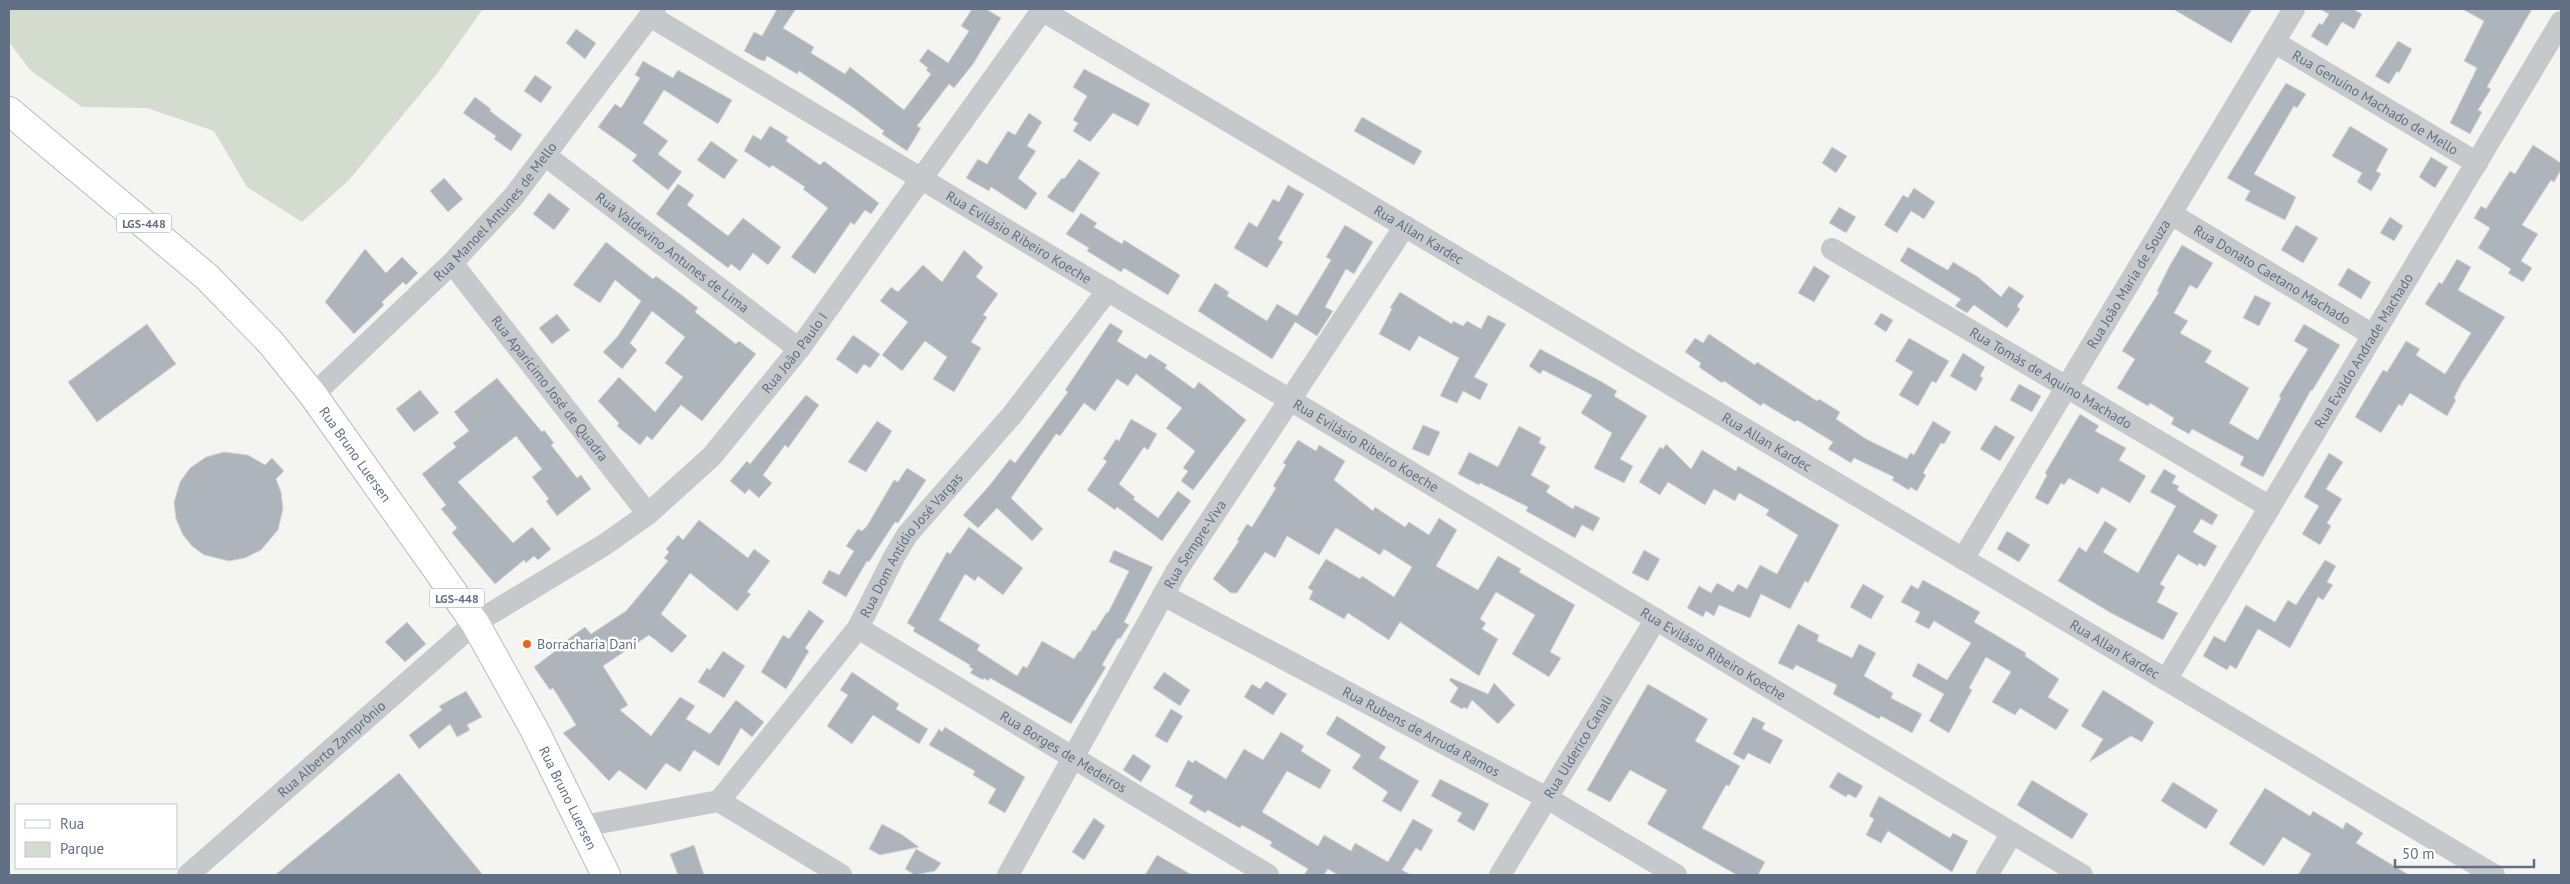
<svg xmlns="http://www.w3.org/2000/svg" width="2570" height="884" viewBox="0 0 2570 884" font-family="'PT Sans',sans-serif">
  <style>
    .green { fill: #d4dcd0 }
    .building { fill: #aeb4bb; stroke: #d5d6d3 }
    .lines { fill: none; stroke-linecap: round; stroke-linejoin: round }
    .major-casing { stroke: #b8bbbf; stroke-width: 30 }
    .minor { stroke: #c6c9cc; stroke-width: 22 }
    .major { stroke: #fff; stroke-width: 28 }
    .poi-dot { fill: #f36112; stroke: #fff; stroke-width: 2 }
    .labels { text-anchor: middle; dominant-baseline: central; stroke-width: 5; stroke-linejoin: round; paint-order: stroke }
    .shield { fill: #fff; stroke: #909ba9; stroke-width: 1 }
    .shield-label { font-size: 12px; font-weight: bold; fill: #617084 }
    .street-label { font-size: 14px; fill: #617084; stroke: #fff }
    .poi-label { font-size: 14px; fill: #617084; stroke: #fff; text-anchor: start }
  </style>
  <rect width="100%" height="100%" fill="#f4f5f0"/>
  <path class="green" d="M9,9H483L436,75L349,180L302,222L247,187L214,131L147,108L82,107L30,70L9,42Z"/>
  <path class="building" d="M777,9H796L783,28L814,47L811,53L845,74L850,67L904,110L931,74L926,70L928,68L919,61L928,49L948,63L969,31L961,26L972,9H986L1001,18L973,64L954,88L949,84L917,126L921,128L907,151L882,134L884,131L855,109L799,71L797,74L767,56L765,61L760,60L744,51L754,32L762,36Z
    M2173,9H2252L2231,43Z
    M2320,9H2353L2362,14L2354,29L2342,22L2327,46L2311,36L2319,23L2322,25L2329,14Z
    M2462,9H2532L2487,87L2491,89L2478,110L2482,112L2470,134L2450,123L2477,68L2464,61L2484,21Z
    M576,29L596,43L585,59L566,43Z
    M2398,41L2412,49L2399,73L2397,71L2389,84L2375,76Z
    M643,61L673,78L678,70L732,100L718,124L664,90L643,123L668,141L658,154L682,172L668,190L632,161L637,155L598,127L615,104L621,108L640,78L635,75Z
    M1084,69L1150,104L1138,126L1113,113L1090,142L1073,131L1078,123L1073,120L1087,96L1073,87Z
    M535,75L552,87L541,103L524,91Z
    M2286,83L2306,94L2297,108L2294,106L2254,174L2296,197L2285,220L2245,200L2250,191L2227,178Z
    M475,97L491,109L490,111L522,135L511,151L494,139L496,136L463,113Z
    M1029,113L1042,122L1027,146L1036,151L1018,178L1037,193L1026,210L991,187L989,191L966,178L978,159L987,164L1008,131L1015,135Z
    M1362,117L1422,151L1414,165L1354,131Z
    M770,126L788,137L786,141L820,165L824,161L879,203L871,214L865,210L854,225L851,222L815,274L791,257L828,208L803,189L805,187L772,165L770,168L744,151L753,135L761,140Z
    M2350,126L2388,149L2376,171L2381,174L2371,191L2357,182L2362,173L2332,156Z
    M711,141L738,160L724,179L697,160Z
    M2533,145L2561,163V170L2554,182L2551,180L2522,225L2538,234L2521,261L2532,268L2523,282L2508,273L2511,269L2478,248L2490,228L2474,218L2481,206L2486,209L2510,171L2515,174Z
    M1832,147L1847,156L1836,173L1822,163Z
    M2431,157L2448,167L2435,188L2419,177Z
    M1079,159L1100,173L1073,213L1047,197L1062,178L1064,179Z
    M444,178L463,199L448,212L430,191Z
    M678,184L694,195L687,205L728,236L743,218L781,247L768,265L753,253L740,271L731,264L728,268L656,214Z
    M1288,185L1304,194L1278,239L1283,242L1267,268L1234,248L1249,222L1257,227L1273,199L1279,202Z
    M1914,188L1935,202L1924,219L1911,211L1897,233L1884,225L1903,195L1908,198Z
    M549,193L570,209L554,230L533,214Z
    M1839,207L1856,217L1846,233L1829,223Z
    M1081,213L1097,223L1094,227L1122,244L1124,240L1180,275L1168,295L1124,268L1121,272L1087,251L1089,248L1066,234Z
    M2390,217L2403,226L2394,241L2380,233Z
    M1345,225L1373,242L1354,274L1346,269L1325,307L1333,311L1317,336L1295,322L1272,359L1198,311L1215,283L1229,292L1227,296L1267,321L1277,304L1297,316L1331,260L1326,257Z
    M2296,225L2318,238L2303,263L2281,250Z
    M606,242L653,279L656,276L683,296L698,308L695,312L736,344L739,341L756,354L702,421L681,405L652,440L647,436L640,445L617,426L619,423L598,401L619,377L655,412L683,377L665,363L685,337L652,311L630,343L637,350L622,369L603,352L618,336L641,301L615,280L600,303L573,285Z
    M2182,245L2213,263L2197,289L2190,285L2174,313L2188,321L2180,333L2212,351L2205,362L2249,388L2229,423L2258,440L2281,398L2279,396L2308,349L2294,341L2304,324L2340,345L2312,391L2311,390L2263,477L2240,465L2244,457L2192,429L2189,434L2171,424L2174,418L2150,403L2148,406L2117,388L2135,359L2122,351L2159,292L2157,291L2170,265Z
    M1908,247L1944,268L1948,270L1953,262L1978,277L2001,297L2009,286L2024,296L2017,306L2020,309L2007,328L1974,305L1967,313L1955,306L1961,299L1900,261Z
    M365,249L386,273L402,257L418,273L406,285L403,282L382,302L384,305L354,334L325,302Z
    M964,250L983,267L976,277L998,294L983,315L987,317L971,342L981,348L954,392L933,379L947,357L925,341L902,371L882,355L908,322L880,301L891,287L898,292L923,265L942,282Z
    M2457,259L2471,267L2458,290L2505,317L2462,382L2454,398L2456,400L2447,416L2410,393L2402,406L2399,404L2381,433L2355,417L2383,370L2387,372L2406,341L2420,349L2416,355L2445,374L2471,333L2425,304L2439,282L2442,284Z
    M1814,266L1830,276L1814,302L1798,293Z
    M2348,268L2371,282L2361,299L2338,285Z
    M1400,292L1452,324L1453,321L1463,326L1467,321L1481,329L1488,315L1506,324L1474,377L1488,384L1480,400L1463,391L1457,403L1440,396L1459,358L1419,336L1410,351L1379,334L1392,309L1390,308Z
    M2255,295L2271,303L2259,326L2243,318Z
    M1881,313L1893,320L1886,332L1874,324Z
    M557,314L570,330L552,344L539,328Z
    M1110,323L1123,331L1117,341L1146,359L1150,354L1167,365L1165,368L1194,389L1199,382L1246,420L1193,490L1181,481L1188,471L1183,468L1195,451L1166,428L1182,408L1136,374L1128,386L1117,379L1095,411L1084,403L1060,436L1056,434L1011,498L1043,529L1032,541L997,508L978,528L963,515L989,486L1010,459L1015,463L1068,392L1065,390Z
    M147,324L176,364L97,422L68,382Z
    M1709,334L1755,365L1757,362L1817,401L1819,399L1840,412L1836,419L1866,439L1907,459L1910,453L1914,455L1933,421L1951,432L1944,444L1941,443L1923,473L1926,475L1917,491L1910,487L1909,490L1892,480L1894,477L1854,458L1851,463L1828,449L1833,442L1797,420L1795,422L1763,403L1761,406L1724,381L1722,383L1699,367L1701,363L1685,352L1695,338L1703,343Z
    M853,335L880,354L870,368L864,364L857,374L836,359Z
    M1909,338L1949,361L1936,383L1932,381L1918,406L1899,395L1913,372L1895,361Z
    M1540,349L1602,382L1617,391L1614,396L1647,416L1620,459L1633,466L1624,483L1594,468L1612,433L1581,413L1592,395L1543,370L1540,374L1529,366Z
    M1963,353L1985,367L1980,376L1983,378L1976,391L1950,376Z
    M497,378L542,432L544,430L554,443L551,445L577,478L581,475L591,489L557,516L546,501L549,499L532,477L542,469L516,436L458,482L513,543L532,527L551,549L538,560L534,556L526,563L524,560L495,584L452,533L457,528L441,509L446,505L422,474L456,447L453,443L469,431L454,412Z
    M2019,384L2041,396L2032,412L2010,400Z
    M420,390L439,413L414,432L396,409Z
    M806,395L819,405L788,448L785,445L763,475L772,483L759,498L749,489L745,494L730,481L747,461L750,464Z
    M2080,414L2099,426L2095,431L2126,448L2119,460L2146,476L2130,503L2102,487L2098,494L2069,478L2064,485L2061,483L2048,505L2035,498L2047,475L2045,473Z
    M1131,419L1157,434L1148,450L1144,447L1119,484L1135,497L1133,499L1158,518L1178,491L1191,501L1162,541L1117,507L1115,510L1087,490L1107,461L1103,459L1116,439L1119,441Z
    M877,421L892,431L866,472L848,462Z
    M1423,425L1440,432L1429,456L1412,449Z
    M1995,425L2015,437L2000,461L1980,449Z
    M1519,426L1541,438L1539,443L1546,447L1531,475L1550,486L1546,492L1573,509L1575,505L1600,518L1593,531L1582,525L1575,538L1526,511L1528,507L1480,483L1479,485L1458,474L1469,452L1498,467Z
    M1298,440L1316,451L1319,445L1345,461L1334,480L1373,511L1375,507L1405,527L1409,522L1429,535L1439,518L1457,530L1436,566L1478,590L1498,556L1521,569L1519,572L1575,605L1550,652L1561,658L1549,677L1512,654L1535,615L1496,592L1480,619L1486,623L1482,629L1498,639L1479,676L1400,622L1389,640L1348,613L1344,619L1309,599L1313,591L1308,588L1326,559L1360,579L1362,576L1394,597L1412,567L1384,549L1380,555L1336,528L1319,555L1287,536L1275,558L1265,552L1237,593H1231L1213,579L1239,541L1237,540L1247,524L1252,527L1276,488L1273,486L1286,465L1283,463Z
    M1666,444L1691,469L1702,450L1736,471L1738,466L1839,525L1808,583L1805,581L1790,609L1761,594L1750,618L1719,605L1714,616L1706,611L1703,617L1687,608L1699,586L1711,593L1717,583L1733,592L1738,584L1747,589L1760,565L1777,574L1798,535L1766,515L1769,510L1739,493L1735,501L1714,489L1705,505L1668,482L1660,495L1639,482L1660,447L1663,449Z
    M224,452L248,455L265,465L272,458L284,471L276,479L281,492L283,509L278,530L261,550L245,558L229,561L204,555L192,546L183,535L176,519L174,502L180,482L190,468L206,457Z
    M2329,453L2343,462L2326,489L2342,499L2327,523L2331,526L2320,545L2302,534L2319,506L2304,497Z
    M907,468L926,480L898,523L895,522L869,562L867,561L846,597L822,583L829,570L839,575L854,551L846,546L858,529L862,531L867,526L894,480L898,482Z
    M2164,469L2176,476L2172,483L2179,486L2177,490L2218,515L2212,525L2201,519L2193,532L2217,546L2205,567L2199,563L2198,566L2178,554L2160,584L2165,587L2157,602L2178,613L2163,640L2111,613L2058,581L2079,547L2086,552L2105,521L2117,529L2103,552L2138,573L2176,506L2150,492Z
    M699,520L748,558L754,549L770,561L747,592L751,594L737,611L690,573L661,614L687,636L672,653L649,635L603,666L628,705L620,710L651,736L680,697L695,706L686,719L710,734L736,700L764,722L752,737L741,728L719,766L694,750L680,772L666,763L646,790L619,770L609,781L563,733L576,725L553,688L550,690L534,667L554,652L553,650L585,627L591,634L626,611L668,561L664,558L669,552L666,549L678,535L683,540Z
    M969,527L1023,568L1003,595L978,576L975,581L965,574L939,620L980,645L977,650L1017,676L1023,666L1027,668L1042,641L1074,659L1079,651L1080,652L1093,630L1095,631L1107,612L1108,613L1129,571L1109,562L1114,550L1153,567L1124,622L1129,625L1120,639L1118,638L1102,665L1106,667L1071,724L990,678L988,681L984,678L983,680L970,673L973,669L969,667L970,665L913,631L915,628L907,623L947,552L950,554Z
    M2007,531L2030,545L2019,562L1997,549Z
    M1644,550L1660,559L1648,581L1632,573Z
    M2325,560L2336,566L2327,582L2333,585L2323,600L2318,597L2290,648L2258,629L2236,669L2230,665L2227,670L2203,656L2214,636L2225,642L2246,605L2275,622L2288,600L2296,605Z
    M1923,580L1980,612L1974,622L2026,653L2025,656L2059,679L2048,697L2069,710L2056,730L2020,708L2015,715L1992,702L2011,672L1986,657L1969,688L1972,690L1949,733L1929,721L1944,694L1912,676L1918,663L1947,680L1971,643L1934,621L1929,629L1915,622L1920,612L1901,602L1911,585L1918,589Z
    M1863,584L1884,596L1871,619L1850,607Z
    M809,610L824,621L805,648L809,651L786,689L761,672L783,635L789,639Z
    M407,622L426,644L405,662L385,642Z
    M1798,624L1819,635L1817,641L1852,658L1859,644L1876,653L1864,676L1893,693L1891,698L1922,714L1912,733L1881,716L1879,719L1833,694L1837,685L1796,665L1793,670L1778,663Z
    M723,651L745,666L724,698L698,682L707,668L710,670Z
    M852,672L899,704L896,709L928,729L919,744L873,715L852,744L827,726L848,695L840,690Z
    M1164,672L1190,690L1180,706L1153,688Z
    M1451,678L1488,694L1494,683L1515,705L1498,724L1472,700L1467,709L1464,707L1462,709L1450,702L1458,688L1449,680Z
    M1266,681L1287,694L1273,715L1244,697L1252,684L1260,689Z
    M1648,684L1708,719L1695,741L1740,766L1729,786L1726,785L1702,828L1765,862L1758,875H1737L1647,824L1667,790L1630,770L1610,802L1587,790Z
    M2103,690L2154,722L2142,742L2131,736L2089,762L2103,739L2081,726Z
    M466,691L482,717L467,725L470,730L457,737L450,724L419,749L409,735L442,710L439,706Z
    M1171,709L1183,716L1167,743L1155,736Z
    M1337,716L1386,747L1379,758L1419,781L1401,812L1382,801L1388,792L1352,768L1361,755L1326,734Z
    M1753,717L1765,723L1762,729L1783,740L1770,764L1748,753L1744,760L1733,754Z
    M945,727L1025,777L1005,813L988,803L996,789L973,775L975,771L929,745L939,729L942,732Z
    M1281,732L1304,746L1301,751L1331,770L1320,789L1287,771L1262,812L1318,846L1324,835L1351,851L1355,843L1388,862L1413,819L1433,830L1421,851L1416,848L1402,870L1411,875H1338L1328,869L1324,875H1304L1308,869L1270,846L1272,842L1242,825L1240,828L1208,810L1205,813L1189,803L1193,796L1175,786L1188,760L1193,763L1195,760L1226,779L1244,749L1263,760Z
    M1133,754L1151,766L1141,782L1123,770Z
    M1838,772L1863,786L1856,798L1848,794L1846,797L1829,787Z
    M399,773L483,875H275Z
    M1440,779L1489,804L1474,831L1457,821L1462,813L1431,796Z
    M2032,780L2088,814L2072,839L2017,805Z
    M2173,782L2218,810L2206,829L2161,801Z
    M2265,788L2310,816L2313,811L2343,829L2346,822L2363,833L2356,843L2409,875H2298L2311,854L2283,837L2264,866L2229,844Z
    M1879,796L1950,838L1953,833L1968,841L1952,872L1888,831L1881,843L1866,835L1874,819L1869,816Z
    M1094,818L1105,826L1084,860L1072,852Z
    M882,824L901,834L919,847L880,855L869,849Z
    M694,845L704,875H678L670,854Z
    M916,849L941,863L935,871L915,875L905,869Z
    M1157,855L1192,875H1145Z"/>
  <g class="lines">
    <g class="major-casing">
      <g id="major">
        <path id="s17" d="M9,111L207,277L271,343L313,395L475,623L534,729L606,875"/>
      </g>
    </g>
    <g class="minor">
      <path id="s1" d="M1040,9L2494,875"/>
      <path id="s2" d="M650,16L2082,875"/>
      <path id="s3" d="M2274,42L2477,163"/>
      <path id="s4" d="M546,156L799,349"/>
      <path id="s5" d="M2171,214L2373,335"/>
      <path id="s6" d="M1832,249L2270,507"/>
      <path id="s7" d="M452,263L648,514"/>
      <path id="s8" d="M313,395L452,263L514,196L655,9"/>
      <path id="s9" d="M1963,559L2294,9"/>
      <path id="s10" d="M1163,595L1547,798L1676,875"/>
      <path id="s11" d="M858,628L1268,875"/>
      <path id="s12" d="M2166,680L2561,22"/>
      <path id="s13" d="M719,801L858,628L894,557L907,535L1012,415L1108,290"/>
      <path d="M583,826L719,801L841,875"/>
      <path id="s14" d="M188,875L475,623L604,545L648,514L712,456L799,349L1043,9"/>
      <path id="s15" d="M1008,875L1176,572L1405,226"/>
      <path id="s16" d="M1500,875L1656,619"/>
      <path d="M1987,875L2012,833"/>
    </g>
    <use href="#major" class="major"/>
  </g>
  <circle class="poi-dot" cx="527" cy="644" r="5"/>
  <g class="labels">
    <g class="shield">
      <rect x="116.5" y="213.5" width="55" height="19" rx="4"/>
      <rect x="429.5" y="588.5" width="55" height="19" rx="4"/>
    </g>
    <g class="shield-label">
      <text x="144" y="223">LGS-448</text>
      <text x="457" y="598">LGS-448</text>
    </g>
    <g class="street-label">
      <text stroke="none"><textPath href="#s3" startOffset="118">Rua Genuíno Machado de Mello</textPath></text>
      <text stroke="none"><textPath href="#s8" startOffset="259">Rua Manoel Antunes de Mello</textPath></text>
      <text stroke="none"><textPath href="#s1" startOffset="441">Rua Allan Kardec</textPath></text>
      <text stroke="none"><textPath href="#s2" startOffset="430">Rua Evilásio Ribeiro Koeche</textPath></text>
      <text stroke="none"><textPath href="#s4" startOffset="159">Rua Valdevino Antunes de Lima</textPath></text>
      <text stroke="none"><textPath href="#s5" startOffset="118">Rua Donato Caetano Machado</textPath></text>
      <text stroke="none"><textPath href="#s9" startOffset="321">Rua João Maria de Souza</textPath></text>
      <text stroke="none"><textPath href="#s12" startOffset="384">Rua Evaldo Andrade Machado</textPath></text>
      <text stroke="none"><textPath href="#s14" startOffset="805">Rua João Paulo I</textPath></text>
      <text stroke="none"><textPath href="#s6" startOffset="254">Rua Tomás de Aquino Machado</textPath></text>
      <text stroke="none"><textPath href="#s7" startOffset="159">Rua Aparícimo José de Quadra</textPath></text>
      <text stroke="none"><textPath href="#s1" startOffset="846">Rua Allan Kardec</textPath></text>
      <text stroke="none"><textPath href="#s2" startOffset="835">Rua Evilásio Ribeiro Koeche</textPath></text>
      <text stroke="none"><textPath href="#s17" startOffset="490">Rua Bruno Luersen</textPath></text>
      <text stroke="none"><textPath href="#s15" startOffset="380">Rua Sempre-Viva</textPath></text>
      <text stroke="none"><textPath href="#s13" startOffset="321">Rua Dom Antídio José Vargas</textPath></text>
      <text stroke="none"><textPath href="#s1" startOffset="1251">Rua Allan Kardec</textPath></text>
      <text stroke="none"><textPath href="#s2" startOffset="1240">Rua Evilásio Ribeiro Koeche</textPath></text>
      <text stroke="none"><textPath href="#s10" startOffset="292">Rua Rubens de Arruda Ramos</textPath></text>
      <text stroke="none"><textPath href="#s16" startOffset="150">Rua Ulderico Canali</textPath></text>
      <text stroke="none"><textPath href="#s14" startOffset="191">Rua Alberto Zamprônio</textPath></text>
      <text stroke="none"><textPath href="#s11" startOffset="240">Rua Borges de Medeiros</textPath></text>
      <text stroke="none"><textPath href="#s17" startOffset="895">Rua Bruno Luersen</textPath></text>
    </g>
    <g class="poi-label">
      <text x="537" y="644">Borracharia Dani</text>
    </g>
  </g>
  <rect width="2570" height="884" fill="none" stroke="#617084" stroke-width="20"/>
  <rect x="15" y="804" width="162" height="65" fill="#ffffff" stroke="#c0c6ce"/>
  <rect x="25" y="820" width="25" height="8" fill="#ffffff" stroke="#c0c6ce"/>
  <text x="60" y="829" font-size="15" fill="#617084">Rua</text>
  <rect x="25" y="842" width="25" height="15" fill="#d4dcd0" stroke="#c0c6ce"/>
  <text x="60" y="854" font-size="15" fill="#617084">Parque</text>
  <path d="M2395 859v8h139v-8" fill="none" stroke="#617084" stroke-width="2.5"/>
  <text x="2402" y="859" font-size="15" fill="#617084" stroke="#ffffff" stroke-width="4" paint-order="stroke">50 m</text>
</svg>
